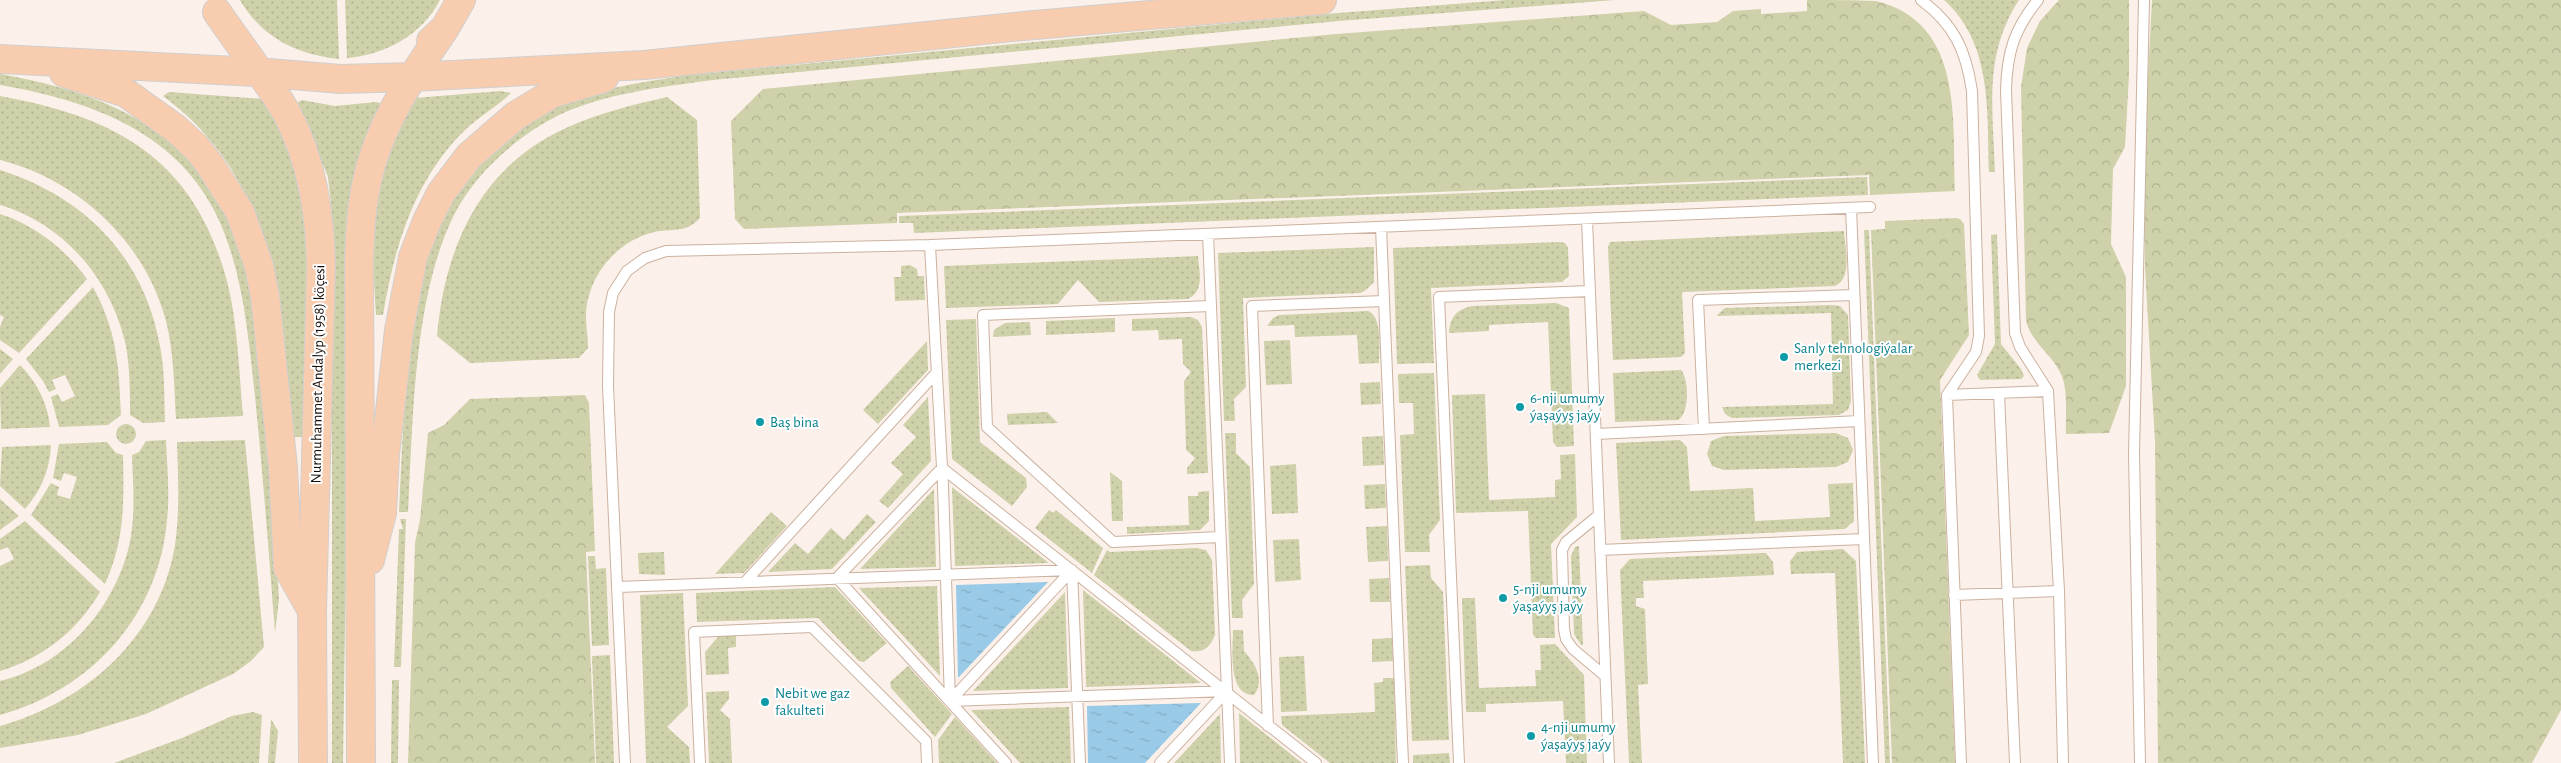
<svg xmlns="http://www.w3.org/2000/svg" width="2561" height="763" viewBox="0 0 2561 763" font-family="'Alegreya Sans',sans-serif">
  <style>
    .grass { fill: url(#grass-dots) }
    .forest { fill: url(#forest-crowns) }
    .water { fill: url(#water-ripples) }
    .lines { fill: none; stroke-linecap: round; stroke-linejoin: round }
    .lane-casing { stroke: #cbb19f; stroke-width: 12 }
    .primary-casing { stroke: #d1cfce; stroke-width: 30 }
    .lane { stroke: #fff; stroke-width: 10 }
    .primary { stroke: #f8cdaf; stroke-width: 28 }
    .culture-dot { fill: #0f9aa8; stroke: #fff; stroke-width: 2 }
    .labels { text-anchor: middle; dominant-baseline: central; stroke-width: 4; stroke-linejoin: round; paint-order: stroke }
    .culture-label { font-size: 15px; fill: #0d838f; stroke: #fff; text-anchor: start }
    .street-label { font-size: 15px; fill: #170e08; stroke: #fff }
  </style>
  <defs>
    <pattern id="grass-dots" width="8" height="8" patternUnits="userSpaceOnUse" patternTransform="scale(1.25)"><rect width="8" height="8" fill="#ced1a9"/><path d="M2 2h.1M6 6h.1" fill="none" stroke="#b0b290" stroke-width="1.8" stroke-linecap="round"/></pattern>
    <pattern id="forest-crowns" width="20" height="18" patternUnits="userSpaceOnUse" patternTransform="scale(1.25)"><rect width="20" height="18" fill="#ced1a9"/><path d="M2 6a3 3 0 1 1 6 0M12 15a3 3 0 1 1 6 0" fill="none" stroke="#b0b290"/></pattern>
    <pattern id="water-ripples" width="26" height="14" patternUnits="userSpaceOnUse" patternTransform="scale(1.25)"><rect width="26" height="14" fill="#99cae7"/><path d="M2 4q2-2 4 0t4 0M15 11q2-2 4 0t4 0" fill="none" stroke="#83acc5"/></pattern>
  </defs>
  <rect width="100%" height="100%" fill="#fcf1ea"/>
  <path class="grass" d="M240,0H337L339,59C297,55 261,37 240,0Z
    M345,0H440C422,35 385,55 347,58Z
    M1506,0H1615L1339,21L713,80C662,87 606,93 559,115C517,136 475,173 454,215C413,297 413,422 408,512H399C404,421 405,292 446,211C468,168 511,130 554,108C595,88 644,82 689,75L1338,13Z
    M1944,0H2019C1983,55 1993,110 1995,172H1989C1987,113 1993,44 1944,0Z
    M0,74C90,90 181,122 224,209C241,243 249,281 256,318L277,567L279,599L275,633C269,554 263,475 255,396C248,335 243,268 215,212C173,129 86,100 0,85Z
    M500,91L511,93C497,107 478,117 463,132C414,181 394,248 383,315H376C372,256 371,195 394,140C399,125 408,112 415,98Z
    M169,92L264,99L287,142L302,192L307,238L304,437H293C282,309 276,179 163,96Z
    M0,96C117,117 194,159 227,281C238,324 239,372 243,416L176,419C174,386 174,353 166,321C145,242 79,180 0,160Z
    M667,97L697,120L700,218C685,234 673,228 654,232C616,241 586,278 586,317C586,327 588,338 588,348L579,358L470,363L437,336C445,246 480,167 566,128C598,113 633,105 667,97Z
    M302,100L335,106L376,102L380,103L351,213L343,763H332V213L328,177L298,105V102Z
    M0,170C85,197 144,257 160,346C165,371 164,397 165,422L143,423L130,415C130,392 130,369 126,346C112,281 65,224 0,205Z
    M1867,177L1868,195L914,233L913,223H899V216Z
    M0,214C35,225 66,250 87,279L19,353L0,340V327L4,317L0,315Z
    M1864,230H1869L1890,763H1885Z
    M1844,231C1845,247 1853,278 1835,286L1682,292L1685,353L1681,357L1613,360L1608,247L1610,242Z
    M1997,234L2001,344L2021,369L2024,376L2021,379L1980,380L1977,375L1995,344L1991,235Z
    M1560,242L1565,243L1568,248L1569,276L1562,282L1431,288L1434,363L1397,364L1393,248Z
    M1374,247V282L1366,290L1360,293L1243,298L1246,387L1234,399L1235,421H1224L1218,253Z
    M1198,256C1199,272 1205,291 1188,299L1099,302L1078,280L1058,304L946,308L944,266Z
    M910,265L917,269L918,276H924L925,300L895,301L894,277H901V266Z
    M93,287C117,331 119,366 121,415L108,425L59,427L51,397L58,394L62,402L75,396L65,375L52,380L56,389L49,392L43,381L26,359Z
    M1556,303L1569,308L1574,446L1557,447L1553,442L1548,322L1489,325V331L1449,333C1450,317 1456,310 1472,306Z
    M1831,305L1840,306L1848,315L1851,401L1848,410L1839,415L1732,418L1725,414L1722,407L1833,404L1831,313L1716,316L1725,308Z
    M1368,311C1383,317 1379,348 1379,363L1359,364L1357,335L1295,337L1294,325L1267,326L1273,318L1279,315Z
    M1191,317L1198,320L1202,327L1208,473L1187,474V468L1195,458L1186,450L1184,381L1191,372L1183,364L1182,339L1159,340L1158,330L1132,331V319Z
    M1115,318V332L1046,335V321Z
    M976,319L980,442L1026,478L1027,487L1012,506L952,459L946,320Z
    M1030,322L1031,335L993,337L994,330L1005,323Z
    M1290,340L1292,384L1266,385L1264,341Z
    M927,341L928,370L878,424L863,410Z
    M0,349L13,359L0,374Z
    M20,365C37,382 48,404 50,427L1,429L0,388Z
    M1681,370C1689,379 1690,413 1678,420L1615,422L1613,373Z
    M1434,373L1440,520L1429,535L1430,552H1405L1400,435L1414,434L1413,403H1399L1398,374Z
    M1380,382L1381,404L1361,405L1360,383Z
    M1485,394L1489,500L1555,497V480L1561,479L1560,455L1575,454L1577,517L1551,544L1555,638H1536L1533,635L1528,511L1456,513L1452,395Z
    M928,397L931,461L888,508L879,501L903,474L891,463L916,437L903,425Z
    M1047,412L1058,423L1008,425L1007,414Z
    M116 434a10 10 0 1 1 20 0a10 10 0 1 1-20 0Z
    M1225,433H1236V453L1250,467L1254,584L1242,600L1243,618H1232Z
    M1836,433L1848,438L1853,450L1848,462L1836,467L1724,470L1712,466L1707,454L1711,441L1724,436Z
    M1383,436L1384,465L1363,466L1362,437Z
    M166,440C167,466 170,494 167,520C159,616 91,690 0,715V681C64,666 114,609 129,546C136,516 133,485 132,455L139,452L146,441Z
    M245,440L264,647L251,661L233,674L146,714L78,735L0,748V726C86,702 160,637 175,545C180,511 178,477 177,442Z
    M1680,440L1687,447L1690,491L1753,488L1755,521L1830,517L1828,484L1853,483L1854,521L1845,529L1621,540L1616,443Z
    M107,442L116,453L123,455C124,503 125,539 105,584L31,515L51,483L59,487L57,495L70,499L77,477L64,473L61,481L53,478L59,444Z
    M51,445C50,469 41,491 25,509L0,486L2,447Z
    M1296,464L1298,513L1272,514L1270,466Z
    M1110,472L1122,481L1123,521H1112Z
    M1385,484L1386,508L1365,509L1364,485Z
    M952,487L1049,563L955,566Z
    M934,489L936,567L860,569Z
    M1209,491V521L1200,530L1127,534V527L1189,525L1188,496H1198V492Z
    M0,499L19,516L0,530Z
    M1049,510L1053,513L1056,510L1103,548L1092,573L1035,528Z
    M771,512L787,526L744,573L715,574Z
    M867,514L876,522L832,569L768,572L795,543L808,554L831,528L844,540Z
    M400,519H406L401,667H394L399,529H403Z
    M25,521L100,592C77,631 43,658 0,671V566L14,559L8,547L0,550V539Z
    M1387,526L1388,561L1368,562L1366,527Z
    M1299,539L1301,580L1275,582L1273,540Z
    M1579,546L1583,645H1581L1574,634L1571,556L1575,547Z
    M1196,548L1206,550L1212,560L1215,635C1210,647 1204,653 1191,651L1094,575L1107,550L1110,552Z
    M1843,549L1856,561L1865,763H1843L1835,573L1791,574L1790,561L1797,552Z
    M664,552L665,575L639,574L638,553Z
    M1763,553H1766L1773,562L1774,575L1643,581L1644,598H1636V606L1645,609L1648,684L1638,685L1642,763H1629L1620,570L1630,559Z
    M588,556H595L596,569L606,568L609,645L592,646Z
    M1430,565L1431,578L1443,592L1449,740L1412,741L1405,566Z
    M1389,578L1390,602H1370L1369,579Z
    M937,586L940,676L859,588Z
    M835,587L887,643L864,662L859,661L818,618L697,622L696,593Z
    M1083,590L1201,683L1086,687Z
    M1065,592L1068,688L973,691Z
    M683,593L688,706L667,727L689,747L690,763H646L640,595Z
    M1462,598H1475L1479,688L1536,686L1535,670H1541L1540,645L1555,644L1584,675L1587,763H1566L1563,701L1486,704V712H1466Z
    M1233,630H1243L1244,651C1254,662 1266,680 1254,695C1227,696 1233,648 1233,630Z
    M736,635V647L728,648L729,674L706,675L705,652L719,636Z
    M1392,638L1393,661L1372,662V639Z
    M610,655L614,763H596L592,656Z
    M1304,656L1307,711L1281,712L1279,657Z
    M908,666L952,714L935,737L891,688L890,682Z
    M1383,678H1394L1396,763H1330L1282,725L1281,716L1375,712L1374,683L1383,682Z
    M392,680H399L398,763H391Z
    M729,691V699L720,710L730,719L732,763H709L706,692Z
    M1069,707L1071,763H1020L971,710Z
    M253,712L262,715L259,763H114L182,738L232,716Z
    M1239,713L1302,763H1240Z
    M1220,714L1221,763H1174Z
    M955,717L997,763H939L938,740Z
    M271,719L278,731L275,763H268Z
    M1449,753L1450,763H1413V755Z"/>
  <path class="forest" d="M1807,0C1827,0 1857,0 1876,1C1965,23 1952,121 1955,191L1870,195L1869,175L897,213V223L744,229L735,219L731,121L763,89L1336,34L1644,11L1671,25L1717,22L1733,11L1761,9V14L1807,11Z
    M2059,0H2129V75L2125,147L2113,169L2111,244L2126,277V386L2109,433L2066,434C2065,415 2069,389 2060,372C2050,353 2032,343 2026,321L2021,87L2027,48L2040,21Z
    M2152,0H2561V710L2532,763H2158L2155,442L2145,268L2144,155Z
    M1956,218L1960,219L1964,224L1969,335L1940,380L1955,763H1892L1871,230L1885,229V221Z
    M585,395L589,403L595,551L586,552L595,763H408L415,543L420,520L428,433L444,425L470,399Z"/>
  <path class="water" d="M1048,582L958,678L956,585Z
    M1201,703L1145,763H1088L1087,706Z"/>
  <g class="lines">
    <g class="lane-casing">
      <path id="lane" d="M1921,0C1955,25 1966,51 1972,91L1979,336L1976,352L1947,395L2048,391L2020,347L2015,333L2006,90C2007,53 2014,29 2038,0
        M1851,208L1873,763
        M1587,219L1609,763
        M1381,227L1403,763
        M1208,234L1230,763
        M930,245L943,486L950,701
        M1211,306L983,315L987,427L1113,542L1220,537
        M2048,391L2059,591L2063,763
        M1999,393L2015,763
        M1947,395L1961,763
        M1704,429L1698,300L1854,295
        M1596,434L1859,421
        M1599,515L1566,542L1562,550L1564,629L1566,639L1573,649L1605,676
        M1600,550L1864,539
        M1072,570L1080,763
        M746,581L937,372
        M618,587L1072,570
        M1954,595L2059,591
        M950,701L1227,691
        M950,701L1072,570
        M1268,726L1252,306L1384,301
        M625,763L608,386L609,312L613,293L627,271L645,258L666,251L930,245L1870,207
        M700,763L694,632L812,627L926,741L927,763
        M1006,763L837,578L942,468L1316,763
        M1160,763L1227,691
        M1459,763L1439,297L1590,291
        M2140,763L2134,454L2144,0"/>
    </g>
    <g class="primary-casing">
      <path id="primary" d="M217,12C237,41 258,69 277,97C310,147 320,208 321,266L312,612L313,763
        M431,41L445,28L461,0
        M0,59L257,72L340,79L412,77L644,65L1023,26L1322,0
        M64,73L126,93L175,128L196,147L210,165L240,212L259,266L265,296L283,467L288,568L312,611
        M370,560L382,513L385,455L399,330L413,257L427,221L441,193L469,156L515,116L553,93L604,78
        M361,763L359,261C360,235 361,208 367,181C379,124 413,75 445,28"/>
    </g>
    <use href="#lane" class="lane"/>
    <use href="#primary" class="primary"/>
  </g>
  <g class="culture-dot">
    <circle cx="1784" cy="357" r="5"/>
    <circle cx="1520" cy="407" r="5"/>
    <circle cx="760" cy="422" r="5"/>
    <circle cx="1503" cy="598" r="5"/>
    <circle cx="765" cy="702" r="5"/>
    <circle cx="1531" cy="736" r="5"/>
  </g>
  <g class="labels">
    <g class="culture-label">
      <text x="1794" y="348">Sanly tehnologiýalar<tspan x="1794" dy="17">merkezi</tspan></text>
      <text x="1530" y="398">6-nji umumy<tspan x="1530" dy="17">ýaşaýyş jaýy</tspan></text>
      <text x="770" y="422">Baş bina</text>
      <text x="1513" y="589">5-nji umumy<tspan x="1513" dy="17">ýaşaýyş jaýy</tspan></text>
      <text x="775" y="693">Nebit we gaz<tspan x="775" dy="17">fakulteti</tspan></text>
      <text x="1541" y="727">4-nji umumy<tspan x="1541" dy="17">ýaşaýyş jaýy</tspan></text>
    </g>
    <g class="street-label">
      <text transform="translate(318 374) rotate(-89)">Nurmuhammet Andalyp (1958) köçesi</text>
    </g>
  </g>
</svg>
